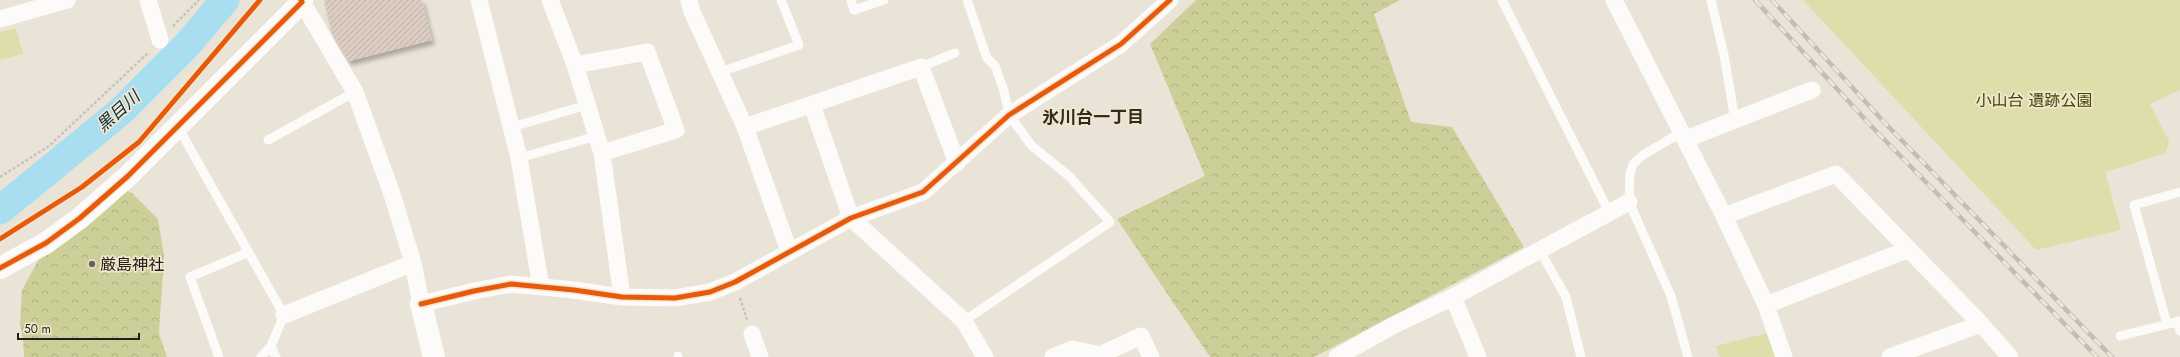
<svg xmlns="http://www.w3.org/2000/svg" width="2180" height="357" viewBox="0 0 2180 357" font-family="Jost,'Noto Sans JP',sans-serif">
  <style>
    .forest { fill: url(#forest-crowns) }
    .park { fill: #dddeaa }
    .lines { fill: none; stroke-linecap: round; stroke-linejoin: round }
    .river { stroke: #a9ddf0; stroke-width: 29 }
    .building { fill: url(#building-hatch); filter: url(#shadow) }
    .path { stroke: #c7c4c0; stroke-width: 2.5; stroke-dasharray: 3 2; stroke-linecap: butt }
    .lane { stroke: #fcfbf9; stroke-width: 9 }
    .street { stroke: #fcfbf9; stroke-width: 17 }
    .secondary { stroke: #fcfbf9; stroke-width: 22 }
    .rail-casing { stroke: #c0beba; stroke-width: 4.5 }
    .rail { stroke: #f2e6d0; stroke-width: 3; stroke-dasharray: 9; stroke-linecap: butt }
    .cycleway-casing { stroke: #f2e6d0; stroke-width: 8 }
    .cycleway { stroke: #e8590c; stroke-width: 5 }
    .poi-dot { fill: #68635a; stroke: #f2e6d0; stroke-width: 1.5 }
    .labels { text-anchor: middle; dominant-baseline: central; stroke-width: 3.5; stroke-linejoin: round; paint-order: stroke }
    .park-label { font-size: 16px; fill: #434700; stroke: #f2e6d0 }
    .poi-label { font-size: 16px; fill: #221d16; stroke: #f2e6d0; text-anchor: start }
    .water-label { font-size: 17px; font-style: italic; fill: #002e3f; stroke: #f2e6d0 }
    .neighbourhood-label { font-size: 17px; font-weight: bold; fill: #342b1a; stroke: #f2e6d0 }
  </style>
  <defs>
    <pattern id="forest-crowns" width="20" height="18" patternUnits="userSpaceOnUse"><rect width="20" height="18" fill="#cdcf99"/><path d="M2 6a3 3 0 1 1 6 0M12 15a3 3 0 1 1 6 0" fill="none" stroke="#b0b183"/></pattern>
    <pattern id="building-hatch" width="6" height="6" patternUnits="userSpaceOnUse"><rect width="6" height="6" fill="#dcccc2"/><path d="M-1 1l2-2M0 6l6-6M5 7l2-2" fill="none" stroke="#bcafa6"/></pattern>
    <filter id="shadow"><feDropShadow dx="2.5" dy="4.5" stdDeviation="2" flood-color="#0004"/></filter>
  </defs>
  <rect width="100%" height="100%" fill="#eae4d8"/>
  <path class="forest" d="M1196,0H1400L1374,14L1411,122L1452,127L1524,247L1314,357H1210L1117,219L1205,176L1150,44Z
    M123,189L132,193L158,219L164,256L159,333L167,357H24L23,340L20,325L22,290L45,248Z"/>
  <path class="park" d="M1803,0H2180V90L2150,104L2169,141L2166,153L2105,172L2121,230L2036,250Z
    M16,28L23,54L0,60V32Z
    M1772,332L1777,357H1720L1715,346Z"/>
  <g class="lines">
    <path class="river" d="M0,210L120,112L187,45L225,0"/>
  </g>
  <path class="building" d="M324,0H422L432,40L349,61L332,33Z"/>
  <g class="lines">
    <path class="path" d="M173,26L199,0
      M180,95L260,0
      M0,177L49,146L149,52
      M0,239L82,187L107,167
      M740,298L747,320"/>
    <path class="lane" d="M851,0L854,10L884,0
      M1502,0L1609,212
      M1711,0L1724,55L1735,120
      M921,67L955,53
      M720,72L799,45L781,0
      M178,127L284,315L271,346L261,357
      M512,127L587,105
      M1682,132L1643,155L1633,164L1630,174L1629,202L1671,296L1688,357
      M268,140L355,92
      M519,158L597,136
      M1540,251L1566,297L1581,357
      M964,321L1110,222L1069,176L1032,146L1009,115L1004,91L995,66L987,58L967,0
      M2177,321L2180,331
      M2167,324L2134,205L2180,192
      M2120,336L2180,321
      M271,346L276,357
      M678,356V357
      M219,357L190,277L249,252"/>
    <path class="street" d="M148,0L160,40
      M479,0L519,158L541,287
      M550,0L575,65L602,153L622,297
      M689,0L692,12L745,127L789,251
      M1614,0L1724,216L1766,305L1784,357
      M302,2L355,92L392,194L413,263L421,304L474,291L511,284L574,290L622,297L675,298L710,292L735,282L851,218L923,192L1009,115L1121,44L1170,0
      M0,19L67,0
      M575,65L647,52L676,130L602,153
      M812,105L851,218L964,321L985,357
      M745,127L921,67L957,163
      M1686,139L1812,90
      M1724,216L1836,174L1981,324L2010,357
      M1453,297L1478,357
      M1766,305L1909,249
      M284,315L413,263
      M752,334L760,357
      M1053,357L1072,349L1100,355L1141,336L1151,357
      M1337,357L1394,325L1453,297L1629,202
      M1890,357L1981,324"/>
    <path class="secondary" d="M0,268L46,243L80,218L128,176L302,2L301,0
      M421,304L434,357"/>
    <g class="rail-casing">
      <path id="rail" d="M1755,0L1875,130L2097,357
        M1772,0L1884,122L2112,357"/>
    </g>
    <use href="#rail" class="rail"/>
    <g class="cycleway-casing">
      <path id="cycleway" d="M0,239L82,187L139,142L260,0
        M0,268L46,243L80,218L128,176L302,2L301,0
        M421,304L474,291L511,284L574,290L622,297L675,298L710,292L735,282L851,218L923,192L1009,115L1121,44L1170,0"/>
    </g>
    <use href="#cycleway" class="cycleway"/>
  </g>
  <circle class="poi-dot" cx="92" cy="264" r="4"/>
  <g class="labels">
    <g class="park-label">
      <text x="2034" y="100">小山台 遺跡公園</text>
    </g>
    <g class="poi-label">
      <text x="100" y="264">厳島神社</text>
    </g>
    <g class="water-label">
      <text transform="translate(118 111) rotate(-42)">黒目川</text>
    </g>
    <g class="neighbourhood-label">
      <text x="1093" y="117">氷川台一丁目</text>
    </g>
  </g>
  <path d="M18 333v6h121v-6" fill="none" stroke="#221d16" stroke-width="2"/>
  <text x="24" y="333" font-size="12" fill="#221d16" stroke="#f2e6d0" stroke-width="3" paint-order="stroke">50 m</text>
</svg>
